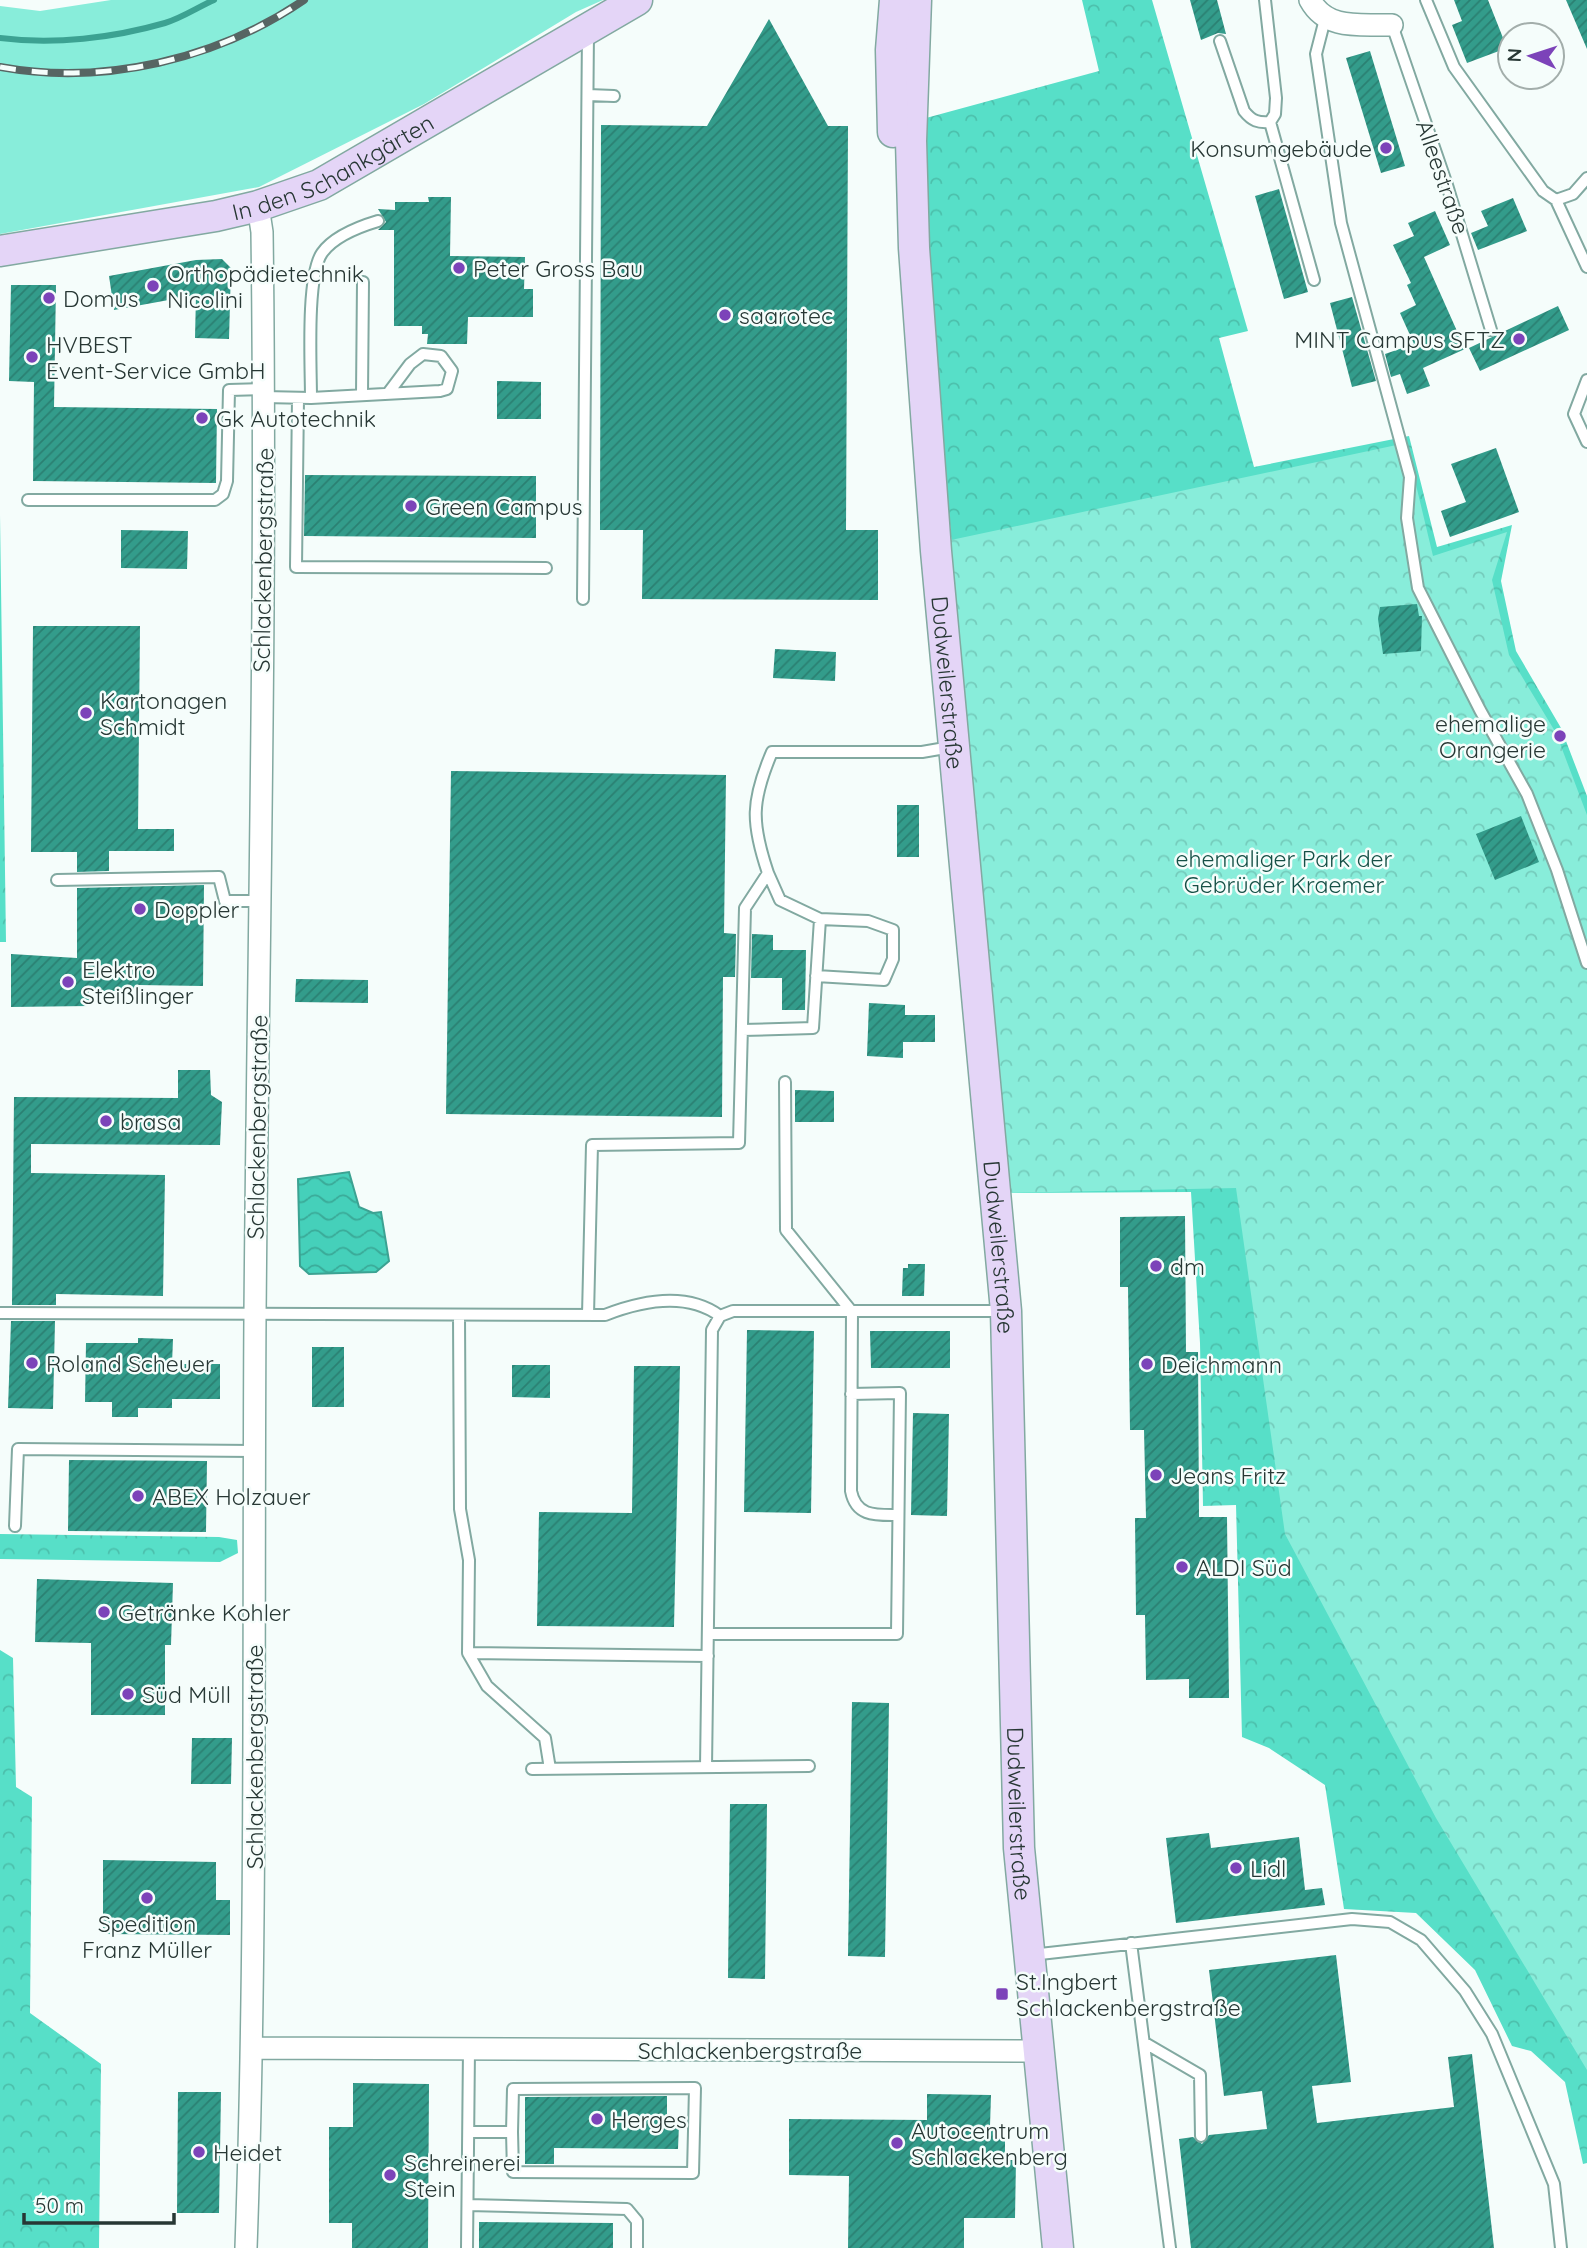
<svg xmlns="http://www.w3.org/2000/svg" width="1587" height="2248" viewBox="0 0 1587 2248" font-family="Quicksand,sans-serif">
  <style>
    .grass { fill: #88edda }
    .forest { fill: url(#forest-crowns) }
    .park { fill: url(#park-crowns) }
    .water { fill: url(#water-waves); stroke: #3ca292; stroke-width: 2 }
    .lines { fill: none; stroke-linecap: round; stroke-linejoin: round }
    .stream { stroke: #3ca292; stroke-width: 6 }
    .building { fill: url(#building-hatch) }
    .lane-casing { stroke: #82a9a1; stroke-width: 14 }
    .street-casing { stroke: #82a9a1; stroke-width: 24 }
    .secondary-casing { stroke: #82a9a1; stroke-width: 33 }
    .lane { stroke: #fff; stroke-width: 10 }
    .street { stroke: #fff; stroke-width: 21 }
    .secondary { stroke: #e4d5f7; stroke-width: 30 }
    .rail-casing { stroke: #576563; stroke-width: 8 }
    .rail { stroke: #f5fdfb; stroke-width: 5; stroke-dasharray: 16; stroke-linecap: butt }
    .poi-dot { fill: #7c43b9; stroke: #f5fdfb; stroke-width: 2.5 }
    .labels { text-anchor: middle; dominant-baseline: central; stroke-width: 5; stroke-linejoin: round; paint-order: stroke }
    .poi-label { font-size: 23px; fill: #273734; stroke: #f5fdfb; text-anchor: start }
    .street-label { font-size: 23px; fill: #273734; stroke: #f5fdfb }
    .park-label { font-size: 23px; fill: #155046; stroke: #f5fdfb }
  </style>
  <defs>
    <pattern id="forest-crowns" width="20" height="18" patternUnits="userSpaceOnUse" patternTransform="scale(1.75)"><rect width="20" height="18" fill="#57dfc8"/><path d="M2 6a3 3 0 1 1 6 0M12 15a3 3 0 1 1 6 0" fill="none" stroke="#4cc0ac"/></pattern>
    <pattern id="park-crowns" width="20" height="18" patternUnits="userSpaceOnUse" patternTransform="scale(1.75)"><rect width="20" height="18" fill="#88edda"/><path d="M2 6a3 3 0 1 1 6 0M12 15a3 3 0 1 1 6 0" fill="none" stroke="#75ccbc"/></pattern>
    <pattern id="water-waves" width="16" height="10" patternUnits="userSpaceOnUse" patternTransform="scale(1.75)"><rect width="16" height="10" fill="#45d0ba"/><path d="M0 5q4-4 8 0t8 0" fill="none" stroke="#3aaa98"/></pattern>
    <pattern id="building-hatch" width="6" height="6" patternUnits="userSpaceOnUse" patternTransform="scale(1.75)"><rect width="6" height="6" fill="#339c8b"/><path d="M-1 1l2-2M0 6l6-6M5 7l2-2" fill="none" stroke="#2b8072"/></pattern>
  </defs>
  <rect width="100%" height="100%" fill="#f5fdfb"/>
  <path class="grass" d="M111,0H603L576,12L424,104L259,187L0,234V6L40,11Z"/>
  <path class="forest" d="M1082,0H1152L1248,331L1219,338L1254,467L1409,436L1437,547L1512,525L1501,581L1516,651L1561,728L1587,796V2163L1583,2164L1565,2082L1531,2051L1512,2046L1475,1970L1416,1913L1344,1909L1325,1785L1269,1748L1242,1737L1236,1505L1203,1506L1200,1343L1191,1192L1008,1193L915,121L1099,71Z
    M0,515L6,942H0Z
    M0,1534L219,1537L237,1540L238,1553L220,1562L0,1559Z
    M0,1650L13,1658L16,1787L32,1797L30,2013L101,2064L99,2248H0Z"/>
  <path class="park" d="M1406,443L1433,556L1507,532L1492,580L1509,655L1556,733L1587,815V2070L1436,1818L1285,1534L1236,1188L1008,1193L951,540Z"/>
  <path class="water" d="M349,1172L359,1207L373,1213L381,1212L389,1261L376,1272L309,1274L300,1266L298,1179Z"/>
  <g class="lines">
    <path class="stream" d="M0,38C54,45 113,38 165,23C182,18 198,7 214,0"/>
  </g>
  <path class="building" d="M1190,0H1217L1226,34L1218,33L1201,40Z
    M1454,0H1488L1507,48L1467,63L1452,25L1462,21Z
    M1566,0H1587V49Z
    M769,19L828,126H848L846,530H878V600L642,599L643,530H600L601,125L707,126Z
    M1370,51L1405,166L1381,173L1346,58Z
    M1279,189L1308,292L1284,299L1255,196Z
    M428,197H451L450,256L525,257L524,289H533V317H468L467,344H427L428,334H422V326H394V230H378L386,222L378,209L395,210V202H429Z
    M1513,198L1527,231L1478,250L1471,233L1488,226L1481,211Z
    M1435,211L1450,245L1424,257L1465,349L1423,368L1430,386L1407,394L1400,374L1391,377L1385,354L1414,344L1400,313L1416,305L1407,285L1411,283L1393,245L1414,236L1408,223Z
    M222,259L231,268L229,339L195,338L196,295L114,310L109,276L196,260Z
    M11,285H56L54,407L217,409L216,483L33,481L34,382L9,381Z
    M1352,297L1376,381L1352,387L1330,303Z
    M1558,306L1569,330L1480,371L1469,348Z
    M497,381L541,382V419H497Z
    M1496,448L1519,512L1450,537L1441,511L1466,502L1451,464Z
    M305,475L536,476V538L304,536Z
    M121,530L188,531L187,569L121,568Z
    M1417,604L1419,616H1422L1421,651L1383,654L1378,619L1380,607Z
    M33,626H140L138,829H174V851H109V871L77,872V852H31Z
    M775,649L836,652L835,681L773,678Z
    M451,771L726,775L724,933L736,934L735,977H723L722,1117L446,1114Z
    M897,805H919V857H897Z
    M1521,816L1539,862L1495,880L1476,834Z
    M204,885L203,986L138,985V991H89V1006L11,1007V954L77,958V888Z
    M752,934L773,935V950H806L805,1010H782V978H751Z
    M296,979L368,980V1003L295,1002Z
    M869,1003L905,1005V1015H935V1042H903V1058L867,1056Z
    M178,1070H210L211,1095L222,1102L220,1145L31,1144V1173L165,1175L163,1296L56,1294V1305H12L14,1097L178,1098Z
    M795,1090L834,1091V1122H795Z
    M1185,1216L1186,1352H1198L1199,1517H1227L1229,1698H1189V1679L1146,1680L1145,1615H1136L1135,1518H1146L1144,1430H1130L1128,1287H1120V1217Z
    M908,1264H925L924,1296H902L903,1268H908Z
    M11,1321H55L53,1409L8,1408Z
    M747,1330L814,1331L811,1513L744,1512Z
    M870,1331H950V1368H871Z
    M138,1338L173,1339L172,1364H220V1399H172V1408H138V1417H112V1402H85L86,1343H138Z
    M312,1347H344V1407H312Z
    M512,1365H550V1398L512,1397Z
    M634,1366H680L674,1627L537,1626L539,1512L632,1513Z
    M913,1413L949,1414L947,1516L911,1515Z
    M69,1460L207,1461L206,1532L68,1531Z
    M37,1579L173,1583L171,1645H165V1715H91V1643L35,1642Z
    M852,1702L889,1703L885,1957L848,1956Z
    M192,1738H232L231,1784H191Z
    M730,1804H767L765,1979L728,1978Z
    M1209,1833L1211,1848L1299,1837L1305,1890L1322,1888L1325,1905L1176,1923L1166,1838Z
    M103,1860L216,1862V1900H230V1935L103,1934Z
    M1336,1955L1351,2082L1312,2086L1317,2123L1454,2107L1448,2057L1472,2054L1494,2248H1191L1179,2139L1193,2137L1202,2144L1209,2135L1267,2129L1262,2091L1224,2096L1209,1970Z
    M353,2083L429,2084L428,2248H352V2223H329V2127H353Z
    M178,2092H221L219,2213H177Z
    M927,2094L991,2095L990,2126H1005V2160H1016L1015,2218H964V2248H848L849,2176L789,2175V2119L927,2120Z
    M667,2096V2124H679L678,2149L554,2148V2164H525V2097Z
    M479,2222L613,2223V2248H479Z"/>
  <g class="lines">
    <g class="lane-casing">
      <path id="lane" d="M1426,0L1454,67L1543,191L1556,200L1573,194L1587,178
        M1325,19L1316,54L1341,223L1410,477L1407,518L1418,588L1480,710L1527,794L1557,870L1587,963
        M1392,25L1447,185L1491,330
        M1220,41L1244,111C1252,121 1258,123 1270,122L1275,114L1276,98L1265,0
        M588,95L614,96
        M1270,122L1314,280
        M1556,200L1587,267
        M1587,380L1574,414L1587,442
        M362,394L363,282
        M264,397L311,398L440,391L447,389L452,371L441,356L423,354L410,364L389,392
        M298,398L296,567L546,568
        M311,398C311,367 306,276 322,253C334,236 358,227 378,221
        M28,500H215L223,494L227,481L229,390L264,389
        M583,599L588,31
        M768,873L780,900L820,919L868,921L893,930V959L884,980L816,976
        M57,880L219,877L225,901H259
        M742,1030L813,1028L820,919
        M785,1082L786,1230L852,1312L851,1491C856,1517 876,1515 898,1515
        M0,1313L605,1315C641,1301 686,1291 720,1316
        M459,1315L460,1509L469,1560L468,1653L487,1686L545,1738L550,1769
        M588,1315L592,1145L739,1143L745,908L768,873C751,823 751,801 772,752H922L951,747
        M15,1526L18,1449L254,1451
        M708,1634H897L900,1393L851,1394
        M468,1653L708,1656
        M706,1767L712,1330L720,1316L733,1311H1005
        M532,1769L809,1766
        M1131,1943L1170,2248
        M1031,1955L1352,1919L1390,1922L1421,1940L1465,1991L1492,2034L1554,2184L1561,2248
        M1145,2043L1200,2075L1201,2136
        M469,2132H512L513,2172L693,2173L695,2088L513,2089L512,2132
        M468,2205L627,2209L637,2221V2248
        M467,2248L469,2049"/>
    </g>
    <g class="street-casing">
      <path id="street" d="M1310,0C1327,31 1361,24 1392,25
        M253,2048L1037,2051
        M246,2248C257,1937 253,1627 255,1316C258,955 267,593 262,232L258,206"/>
    </g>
    <g class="secondary-casing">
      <g id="secondary">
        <path id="s1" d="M916,0L911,141L914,248L936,551L1006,1311L1019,1848L1058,2248"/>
        <path d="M893,132L891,50L895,0"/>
        <path id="s2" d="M0,251L216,216L258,206L319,185L637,0"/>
      </g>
    </g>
    <use href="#lane" class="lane"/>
    <use href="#street" class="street"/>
    <use href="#secondary" class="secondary"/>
    <g class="rail-casing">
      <path id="rail" d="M0,67C104,86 218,59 304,0"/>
    </g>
    <use href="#rail" class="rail"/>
  </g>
  <g class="poi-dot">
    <circle cx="1386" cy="148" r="7"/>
    <circle cx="459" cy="268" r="7"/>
    <circle cx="153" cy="286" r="7"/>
    <circle cx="49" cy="298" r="7"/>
    <circle cx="725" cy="315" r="7"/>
    <circle cx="1519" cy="339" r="7"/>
    <circle cx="32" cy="357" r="7"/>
    <circle cx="202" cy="418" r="7"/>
    <circle cx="411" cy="506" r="7"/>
    <circle cx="86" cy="713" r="7"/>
    <circle cx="1560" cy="736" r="7"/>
    <circle cx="140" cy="909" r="7"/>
    <circle cx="68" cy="982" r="7"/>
    <circle cx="106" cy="1121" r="7"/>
    <circle cx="1156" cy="1266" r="7"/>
    <circle cx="32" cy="1363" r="7"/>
    <circle cx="1147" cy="1364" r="7"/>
    <circle cx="1156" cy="1475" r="7"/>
    <circle cx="138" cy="1496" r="7"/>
    <circle cx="1182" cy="1567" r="7"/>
    <circle cx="104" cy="1612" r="7"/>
    <circle cx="128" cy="1694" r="7"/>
    <circle cx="1236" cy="1868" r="7"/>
    <circle cx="147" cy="1898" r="7"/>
    <rect x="995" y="1987" width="14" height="14" rx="3.5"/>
    <circle cx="597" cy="2119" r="7"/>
    <circle cx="897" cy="2143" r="7"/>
    <circle cx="199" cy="2152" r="7"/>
    <circle cx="390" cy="2175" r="7"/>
  </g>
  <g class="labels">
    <g class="poi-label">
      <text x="1372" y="148" text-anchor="end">Konsumgebäude</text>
      <text x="473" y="268">Peter Gross Bau</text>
      <text x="167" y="273">Orthopädietechnik<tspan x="167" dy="26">Nicolini</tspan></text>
      <text x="63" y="298">Domus</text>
      <text x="739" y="315">saarotec</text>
      <text x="1505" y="339" text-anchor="end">MINT Campus SFTZ</text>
      <text x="46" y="344">HVBEST<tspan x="46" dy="26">Event-Service GmbH</tspan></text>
      <text x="216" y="418">Gk Autotechnik</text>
      <text x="425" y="506">Green Campus</text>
      <text x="100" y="700">Kartonagen<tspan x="100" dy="26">Schmidt</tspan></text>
      <text x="1546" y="723" text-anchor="end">ehemalige<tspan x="1546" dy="26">Orangerie</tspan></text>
      <text x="154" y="909">Doppler</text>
      <text x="82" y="969">Elektro<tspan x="82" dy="26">Steißlinger</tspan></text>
      <text x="120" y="1121">brasa</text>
      <text x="1170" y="1266">dm</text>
      <text x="46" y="1363">Roland Scheuer</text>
      <text x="1161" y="1364">Deichmann</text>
      <text x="1170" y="1475">Jeans Fritz</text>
      <text x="152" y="1496">ABEX Holzauer</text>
      <text x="1196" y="1567">ALDI Süd</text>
      <text x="118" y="1612">Getränke Kohler</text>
      <text x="142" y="1694">Süd Müll</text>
      <text x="1250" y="1868">Lidl</text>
      <text x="147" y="1923" text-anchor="middle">Spedition<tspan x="147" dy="26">Franz Müller</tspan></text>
      <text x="1016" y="1981">St.Ingbert<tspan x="1016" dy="26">Schlackenbergstraße</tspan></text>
      <text x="611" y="2119">Herges</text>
      <text x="911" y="2130">Autocentrum<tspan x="911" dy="26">Schlackenberg</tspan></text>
      <text x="213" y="2152">Heidet</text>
      <text x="404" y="2162">Schreinerei<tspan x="404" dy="26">Stein</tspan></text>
    </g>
    <g class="street-label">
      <text stroke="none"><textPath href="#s2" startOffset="346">In den Schankgärten</textPath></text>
      <text transform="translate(1443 177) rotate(71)">Alleestraße</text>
      <text transform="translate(263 560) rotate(-89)">Schlackenbergstraße</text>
      <text stroke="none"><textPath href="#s1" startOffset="684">Dudweilerstraße</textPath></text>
      <text transform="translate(257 1127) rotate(-89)">Schlackenbergstraße</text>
      <text stroke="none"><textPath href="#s1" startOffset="1251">Dudweilerstraße</textPath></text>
      <text transform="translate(254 1757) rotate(-90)">Schlackenbergstraße</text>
      <text stroke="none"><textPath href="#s1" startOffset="1818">Dudweilerstraße</textPath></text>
      <text x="750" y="2050">Schlackenbergstraße</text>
    </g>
    <g class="park-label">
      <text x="1284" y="858">ehemaliger Park der<tspan x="1284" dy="26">Gebrüder Kraemer</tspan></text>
    </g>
  </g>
  <g transform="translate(1531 56) rotate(273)"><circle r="33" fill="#f5fdfb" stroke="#a3aeab" stroke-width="2"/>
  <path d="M0-5L12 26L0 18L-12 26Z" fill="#7c43b9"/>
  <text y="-10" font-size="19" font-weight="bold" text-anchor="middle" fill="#273734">N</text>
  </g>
  <path d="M24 2213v10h150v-10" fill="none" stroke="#273734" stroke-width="3.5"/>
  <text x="35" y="2213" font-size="21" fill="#273734" stroke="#f5fdfb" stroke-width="5" paint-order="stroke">50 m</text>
</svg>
